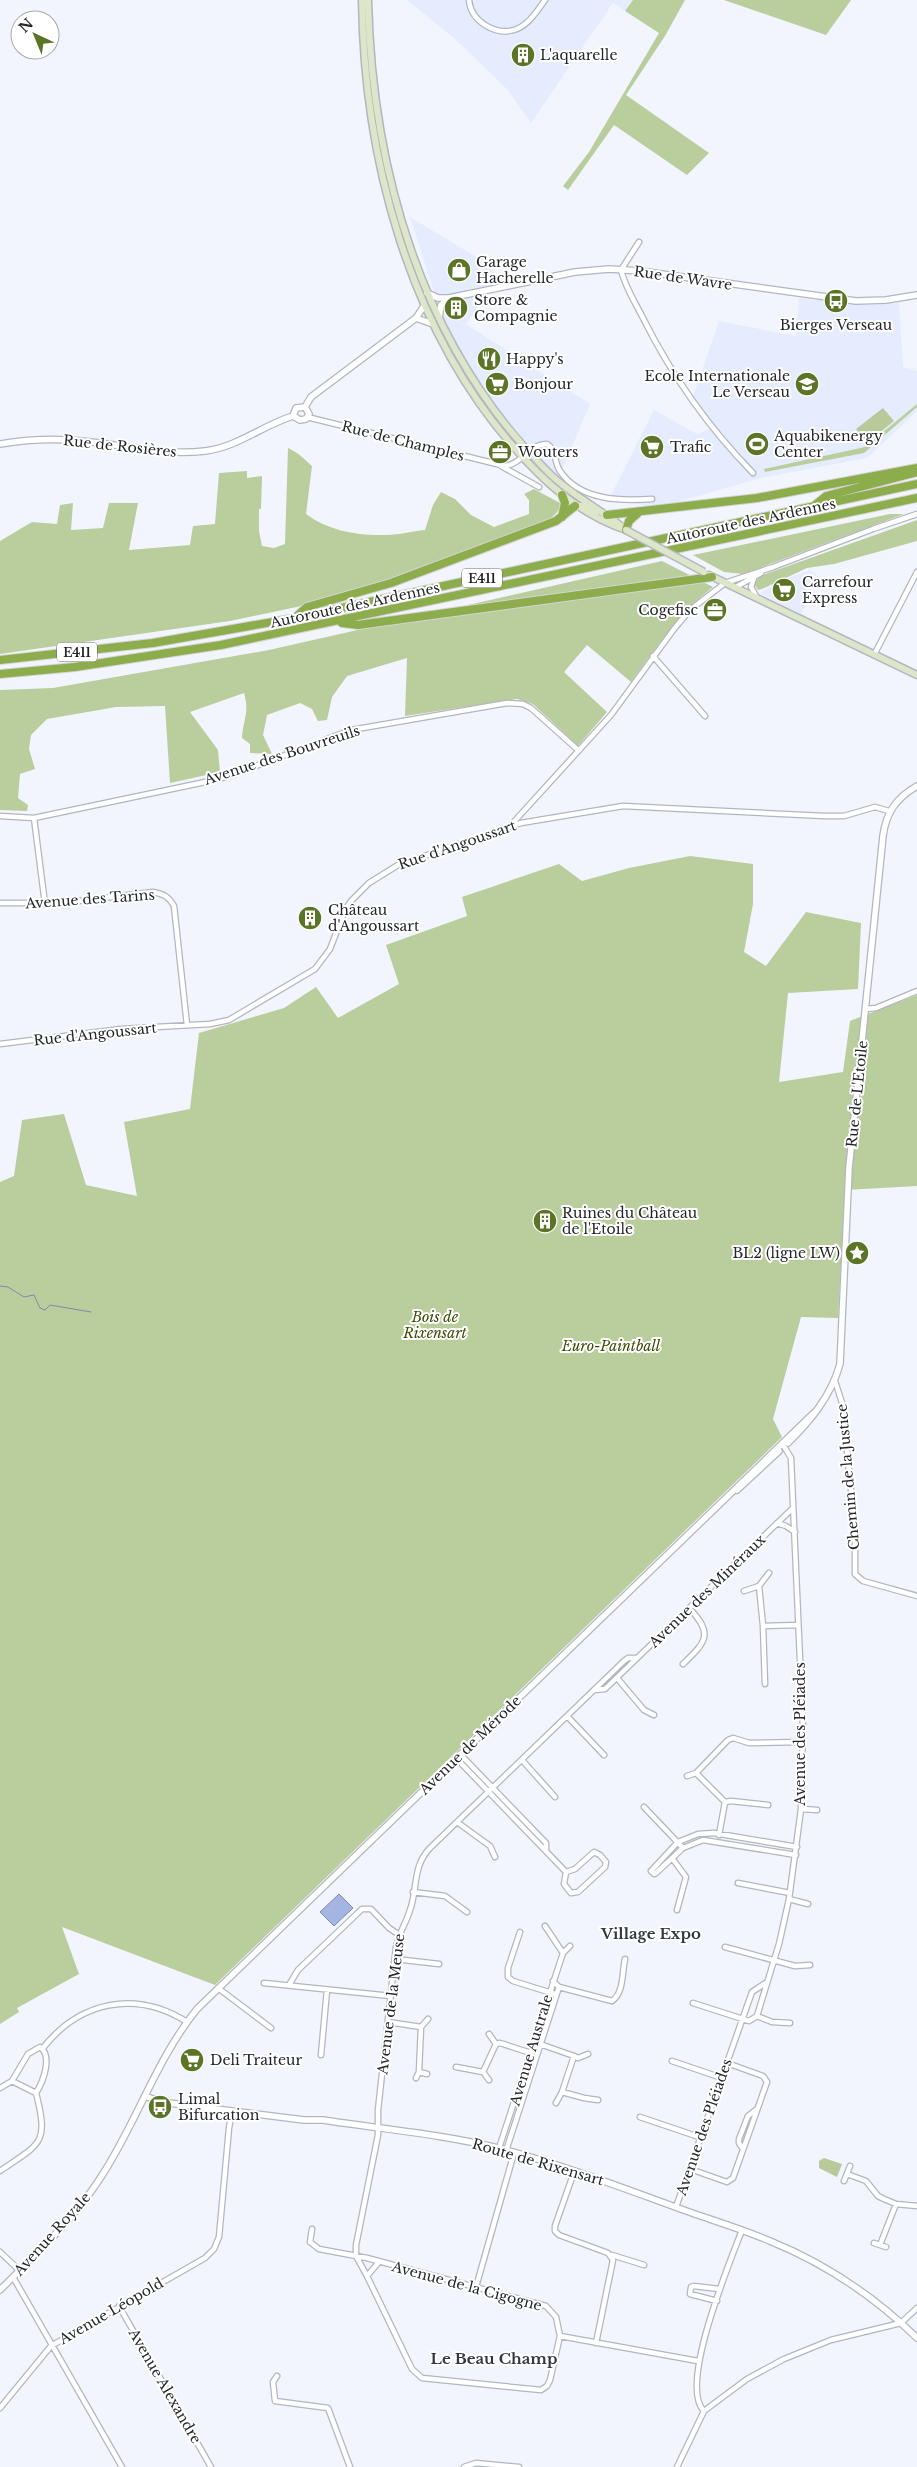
<svg xmlns="http://www.w3.org/2000/svg" width="917" height="2467" viewBox="0 0 917 2467" font-family="'Libre Baskerville',serif">
  <style>
    .built { fill: #e4ecfe }
    .green { fill: #b8c99a }
    .forest { fill: #bacd9c }
    .water { fill: #a4b5e3; stroke: #7e8aac }
    .lines { fill: none; stroke-linecap: round; stroke-linejoin: round }
    .stream { stroke: #7e8aac; stroke-width: 1 }
    .minor-casing { stroke: #b2b6c1; stroke-width: 7 }
    .tertiary-casing { stroke: #b2b6c1; stroke-width: 8 }
    .secondary-casing { stroke: #b2b6c1; stroke-width: 9 }
    .motorway-casing { stroke: #d3d4d4; stroke-width: 10 }
    .minor { stroke: #fff; stroke-width: 4.5 }
    .tertiary { stroke: #fff; stroke-width: 5.5 }
    .secondary { stroke: #dde6c9; stroke-width: 6 }
    .motorway { stroke: #8dac4b; stroke-width: 8 }
    .secondary-bridge-casing { stroke: #b2b6c1; stroke-width: 9; stroke-linecap: butt }
    .secondary-bridge { stroke: #dde6c9; stroke-width: 6 }
    .labels { text-anchor: middle; dominant-baseline: central; stroke-width: 4; stroke-linejoin: round; paint-order: stroke }
    .shield { fill: #fff; stroke: #66676a; stroke-width: 1 }
    .shield-label { font-size: 12px; font-weight: bold; fill: #24262a }
    .poi-label { font-size: 14px; fill: #24262a; stroke: #fff; text-anchor: start }
    .street-label { font-size: 14px; fill: #24262a; stroke: #fff }
    .park-label { font-size: 14px; font-style: italic; fill: #394c00; stroke: #fff }
    .neighbourhood-label { font-size: 15px; font-weight: bold; fill: #343740; stroke: #fff }
  </style>
  <rect width="100%" height="100%" fill="#f2f5fe"/>
  <path class="built" d="M407,0H633L625,11L613,3L531,123L506,88L455,39Z
    M410,217L493,267L494,285L466,324L590,404L563,468L558,475L541,460L497,407L468,366L441,314Z
    M799,298L866,305L899,302L903,367L917,371V411L867,458L761,478L677,502L643,505L610,497L654,410L697,434L715,427L693,397L719,321L796,336Z
    M810,570L816,574L810,590L811,596L801,614L760,593L777,582Z"/>
  <path class="green" d="M883,408L894,421L867,443L856,429Z
    M824,2158L842,2164L837,2177L819,2168V2161Z"/>
  <path class="forest" d="M633,0H685L665,36L626,95L709,153L687,175L614,125L568,190L563,186L589,152L659,33L625,11Z
    M724,0H851L826,35Z
    M917,404V407L864,453L765,472L764,469L865,447Z
    M288,448C299,453 304,459 312,466L306,514C329,531 358,536 387,535C399,535 412,531 425,530L433,505L441,492L455,499L471,515L494,527L529,514V500L524,494L534,489L560,503C560,511 556,513 551,518L414,571L325,601L230,621L0,654V541L32,522L57,524L60,505L73,503L71,530L103,528L109,503H138L129,550L190,545L193,526L215,524L219,473L247,471V478L262,476L261,509H259V531L262,546L274,548L285,544Z
    M890,514H904L743,574L724,572L693,555Z
    M917,520V541L834,564L807,568L762,589L758,590L754,584L760,576Z
    M662,561L713,587C679,613 656,648 631,682L587,645L564,672L607,712L578,746L533,704L517,699L405,716L407,658L347,676L332,697L327,720L318,721L312,709L300,703L267,715L263,735L272,754L250,753V744L242,738C243,718 250,714 244,693L190,712L218,750L220,772L170,783L165,706L116,707L47,719L31,735L29,749L35,769L20,774L18,798L28,805L27,811L0,810V690L53,688L269,650Z
    M690,856L753,864V904L744,952L766,966L806,912L861,923L858,989L788,993L779,1082L843,1072L850,1021L917,995V1186L845,1190L838,1318L801,1317L773,1419L782,1437L215,1985L62,1927L79,1974L17,2008L19,2012L0,2024V1182L14,1176L22,1120L64,1114L86,1185L137,1196L124,1122L190,1109L199,1033L284,1008L316,987L338,1018L399,984L386,945L467,916L462,897L559,864L582,881L629,868Z"/>
  <path class="water" d="M339,1894L353,1908L334,1926L320,1912Z"/>
  <g class="lines">
    <path class="stream" d="M0,1286L8,1287L24,1297L34,1295L40,1308L45,1310L50,1305L91,1312"/>
    <g class="minor-casing">
      <path id="minor" d="M469,0C471,22 497,37 517,29C530,23 537,11 545,0
        M639,242L621,270C625,287 635,302 643,318C672,376 708,427 753,473
        M307,417L505,466C522,464 529,444 547,444C558,451 553,461 560,471C580,501 621,501 652,499
        M501,466L539,487
        M768,569L873,529L917,514
        M754,578L751,587L756,596
        M736,587L761,573
        M874,655L917,572
        M653,656L705,716
        M0,816L34,818L210,781L232,775L351,730L507,703L523,704L531,708L578,750
        M34,818L45,904
        M511,825L611,715L674,629L690,610L725,583L770,568
        M0,903H62L153,892C164,894 169,897 174,906L187,1025
        M866,1009L876,1008L917,991
        M0,1044L121,1029L210,1024L229,1020L315,969L330,949L345,910L351,901L369,883L398,865L521,823L623,806L824,816H844L875,807L889,811
        M835,1381L842,1403L855,1529V1574L863,1581L917,1596
        M777,1523L786,1526L795,1532
        M759,1586L763,1626L765,1684
        M744,1591L759,1586L769,1573
        M763,1626L798,1625
        M637,1658H628L624,1661L430,1848C412,1867 418,1888 410,1910C406,1923 399,1933 396,1947L378,2110V2135L356,2245V2256L367,2276L412,2369L422,2378L541,2390L547,2386L550,2380L560,2336L698,2361
        M683,1664C706,1642 714,1634 689,1608
        M617,1678L644,1710L654,1715
        M594,1690L605,1689L793,1508
        M567,1716L604,1755
        M460,1754L546,1843V1851
        M456,1758L566,1872L564,1884L571,1893L578,1892L605,1867L606,1862L600,1855L594,1852L575,1869L566,1872
        M522,1760L555,1797
        M687,1776L696,1773
        M725,1802L696,1773L728,1740L733,1738L749,1743L803,1742
        M725,1802L731,1801L768,1805
        M644,1807L683,1848
        M801,1809L817,1810
        M457,1822L490,1846L495,1857
        M719,1835L725,1802
        M796,1855L703,1840L683,1848L656,1873L654,1874L651,1871L678,1842L698,1834L714,1833L797,1847
        M672,1858L686,1877L677,1910
        M738,1883L790,1893
        M413,1892L445,1896L467,1912
        M789,1899L808,1904
        M520,1932L508,1968V1977L513,1981L555,1994
        M725,1947L795,1966L810,1965
        M563,1953L570,1946
        M395,1959L439,1964
        M553,1981L559,1987L612,2001C624,1993 622,1972 625,1959
        M264,1983L391,1996
        M289,1985L298,1970L362,1909H371L389,1928L398,1934
        M218,1988L271,2028
        M693,2003L749,2021L757,2016L779,1944L789,1899L801,1809L803,1727L791,1458L782,1443
        M757,2016L772,2022L790,2023
        M388,2022L421,2027L419,2072L416,2078
        M421,2027L428,2019
        M489,2034L496,2044L500,2043L531,2053
        M537,2043L574,2056L562,2092L584,2098L598,2100
        M43,2048C79,2002 135,1989 187,2022
        M321,2055L327,1990
        M574,2056L578,2058L588,2054
        M672,2061L722,2078
        M456,2067L483,2072L496,2044
        M419,2072L427,2074
        M483,2072L489,2080
        M12,2081L28,2054L40,2047C53,2056 43,2082 36,2093
        M12,2081L36,2093
        M0,2088L12,2081
        M556,2103L562,2092
        M640,2117L702,2138
        M499,2148L563,1953L545,1926
        M743,2149L739,2143V2139L748,2116L757,2109
        M506,2151L559,1987
        M690,2169L727,2182L733,2178L767,2082L763,2076L727,2063
        M0,2171C41,2143 49,2144 36,2093
        M574,2172L555,2226V2231L559,2235L608,2253L613,2260L596,2343
        M847,2174L866,2181L878,2196L884,2199L896,2204L917,2206
        M844,2181L850,2166
        M676,2207L752,1992L767,1982
        M312,2229L310,2242L319,2249L367,2258L546,2306L556,2317L560,2336
        M874,2243L886,2247
        M880,2245L896,2204
        M0,2252L19,2270
        M612,2255L644,2265
        M367,2276L379,2262
        M13,2277L122,2467
        M476,2287L514,2153
        M717,2301L690,2294L691,2287L694,2286L719,2289
        M119,2306L211,2467
        M277,2376L273,2382L275,2401L328,2408L350,2467
        M0,2408L51,2346L205,2258L214,2249L219,2237L229,2128L232,2111
        M704,2411C678,2386 730,2262 742,2230
        M464,2467L476,2463L519,2467
        M677,2467L704,2411L747,2379L784,2359L831,2340L901,2323L917,2308"/>
    </g>
    <g class="tertiary-casing">
      <path id="tertiary" d="M427,293L438,298H449L575,272L609,269L640,271L856,301L886,300L917,295
        M416,318L433,324
        M439,318L441,305L449,298
        M305,407L311,397L416,318L424,306
        M293,416L300,420L306,419L309,414L305,407
        M293,416L296,408L305,407
        M0,444C30,439 61,438 91,442C130,446 166,456 205,451C238,447 263,425 293,416
        M788,1443C811,1420 831,1396 840,1364L849,1168L883,836C886,813 896,798 917,786
        M737,1490L779,1451
        M145,2096L161,2102L304,2120H323C381,2129 441,2134 498,2148C564,2165 628,2190 692,2213C718,2222 744,2230 770,2241C824,2263 875,2297 917,2338
        M0,2290C33,2257 73,2220 99,2180C136,2125 155,2061 197,2009L817,1410"/>
    </g>
    <g class="secondary-casing">
      <path id="secondary" d="M362,0C364,157 408,325 512,445C544,482 579,514 626,530
        M368,0C372,171 422,346 545,469C567,492 596,507 621,526
        M576,506H584L596,513
        M709,575L917,675"/>
    </g>
    <g class="motorway-casing">
      <path id="motorway" d="M562,495L565,503L562,517
        M815,505L826,496L917,472
        M607,515L757,498L917,468
        M626,530L629,521L638,513
        M296,617L307,607L391,583L556,521L575,506
        M342,623L358,625L712,577
        M0,660L153,643L295,618L917,484
        M0,674L75,667L221,645L917,498"/>
    </g>
    <use href="#minor" class="minor"/>
    <use href="#tertiary" class="tertiary"/>
    <use href="#secondary" class="secondary"/>
    <use href="#motorway" class="motorway"/>
    <g class="secondary-bridge-casing">
      <path id="secondary-bridge" d="M626,530L704,572"/>
    </g>
    <use href="#secondary-bridge" class="secondary-bridge"/>
  </g>
  <defs>
    <g id="building-disc" transform="scale(1.25)"><circle r="9.5" fill="#5c7426" stroke="#fff"/><path d="M-4-6H4V6H1V3H-1V6H-4ZM-2.5-4.3h1.7v1.8h-1.7ZM.8-4.3h1.7v1.8H.8ZM-2.5-1h1.7V.8h-1.7ZM.8-1h1.7V.8H.8Z" fill="#fff"/></g>
    <g id="shop-disc" transform="scale(1.25)"><circle r="9.5" fill="#5c7426" stroke="#fff"/><path d="M-5-2.5h2.3a2.7 3.5 0 0 1 5.4 0H5L5.5 6h-11ZM-1.5-2.5h3a1.5 2.3 0 0 0-3 0Z" fill="#fff"/></g>
    <g id="bus-disc" transform="scale(1.25)"><circle r="9.5" fill="#5c7426" stroke="#fff"/><path d="M-5-6H5V4H4V6H2V4H-2V6H-4V4H-5ZM-3.5-4V0h7V-4ZM-3.5 1.2v1.5H-2V1.2ZM2 1.2v1.5H3.5V1.2Z" fill="#fff"/></g>
    <g id="restaurant-disc" transform="scale(1.25)"><circle r="9.5" fill="#5c7426" stroke="#fff"/><path d="M-5-6h1v4h1v-4h1v4h1v-4h1v5L-1.5 .5V6h-2V.5L-5-1ZM5-6V6H3V1.5H1.5Q1.5-4 5-6Z" fill="#fff"/></g>
    <g id="supermarket-disc" transform="scale(1.25)"><circle r="9.5" fill="#5c7426" stroke="#fff"/><path d="M-6-5.5h2.5l.6 2H6L4.5 2H-2.5L-4.4-4H-6ZM-1.5 3.2a1.3 1.3 0 1 0 .1 0ZM3 3.2a1.3 1.3 0 1 0 .1 0Z" fill="#fff"/></g>
    <g id="school-disc" transform="scale(1.25)"><circle r="9.5" fill="#5c7426" stroke="#fff"/><path d="M0-5L7-2L0 1L-7-2ZM-4 1L0 2.5L4 1V4Q0 6-4 4Z" fill="#fff"/></g>
    <g id="stadium-disc" transform="scale(1.25)"><circle r="9.5" fill="#5c7426" stroke="#fff"/><path d="M0-5a6.5 5 0 1 0 0 10a6.5 5 0 1 0 0-10ZM-3.5-1.8h7v3.6h-7Z" fill="#fff"/></g>
    <g id="office-disc" transform="scale(1.25)"><circle r="9.5" fill="#5c7426" stroke="#fff"/><path d="M-6-3h4V-5.5h4V-3h4V5H-6ZM-1-4.5V-3h2v-1.5ZM-6 0V1H6V0Z" fill="#fff"/></g>
    <g id="sight-disc" transform="scale(1.25)"><circle r="9.5" fill="#5c7426" stroke="#fff"/><path d="M0-6L1.8-2.2L6-1.7L2.9 1.2L3.7 5.4L0 3.3L-3.7 5.4L-2.9 1.2L-6-1.7L-1.8-2.2Z" fill="#fff"/></g>
  </defs>
  <g fill-rule="evenodd">
    <use href="#building-disc" x="523" y="55"/>
    <use href="#shop-disc" x="459" y="270"/>
    <use href="#bus-disc" x="836" y="301"/>
    <use href="#building-disc" x="456" y="308"/>
    <use href="#restaurant-disc" x="489" y="359"/>
    <use href="#supermarket-disc" x="497" y="384"/>
    <use href="#school-disc" x="807" y="384"/>
    <use href="#stadium-disc" x="757" y="444"/>
    <use href="#supermarket-disc" x="652" y="447"/>
    <use href="#office-disc" x="500" y="452"/>
    <use href="#supermarket-disc" x="784" y="590"/>
    <use href="#office-disc" x="715" y="610"/>
    <use href="#building-disc" x="310" y="918"/>
    <use href="#building-disc" x="545" y="1221"/>
    <use href="#sight-disc" x="857" y="1253"/>
    <use href="#supermarket-disc" x="192" y="2060"/>
    <use href="#bus-disc" x="160" y="2107"/>
  </g>
  <g class="labels">
    <g class="shield">
      <rect x="462" y="568.5" width="40" height="19" rx="4"/>
      <rect x="57" y="642.5" width="40" height="19" rx="4"/>
    </g>
    <g class="shield-label">
      <text x="482" y="578">E411</text>
      <text x="77" y="652">E411</text>
    </g>
    <g class="poi-label">
      <text x="540" y="55">L'aquarelle</text>
      <text x="476" y="262">Garage<tspan x="476" dy="16">Hacherelle</tspan></text>
      <text x="474" y="300">Store &amp;<tspan x="474" dy="16">Compagnie</tspan></text>
      <text x="836" y="325" text-anchor="middle">Bierges Verseau</text>
      <text x="506" y="359">Happy's</text>
      <text x="790" y="376" text-anchor="end">Ecole Internationale<tspan x="790" dy="16">Le Verseau</tspan></text>
      <text x="514" y="384">Bonjour</text>
      <text x="774" y="436">Aquabikenergy<tspan x="774" dy="16">Center</tspan></text>
      <text x="670" y="447">Trafic</text>
      <text x="518" y="452">Wouters</text>
      <text x="802" y="582">Carrefour<tspan x="802" dy="16">Express</tspan></text>
      <text x="698" y="610" text-anchor="end">Cogefisc</text>
      <text x="328" y="910">Château<tspan x="328" dy="16">d'Angoussart</tspan></text>
      <text x="562" y="1213">Ruines du Château<tspan x="562" dy="16">de l'Etoile</tspan></text>
      <text x="840" y="1253" text-anchor="end">BL2 (ligne LW)</text>
      <text x="210" y="2060">Deli Traiteur</text>
      <text x="178" y="2099">Limal<tspan x="178" dy="16">Bifurcation</tspan></text>
    </g>
    <g class="street-label">
      <text transform="translate(683 278) rotate(8)">Rue de Wavre</text>
      <text transform="translate(403 441) rotate(14)">Rue de Champles</text>
      <text transform="translate(120 446) rotate(6)">Rue de Rosières</text>
      <text transform="translate(751 521) rotate(-12)">Autoroute des Ardennes</text>
      <text transform="translate(355 605) rotate(-12)">Autoroute des Ardennes</text>
      <text transform="translate(282 755) rotate(-18)">Avenue des Bouvreuils</text>
      <text transform="translate(457 845) rotate(-19)">Rue d'Angoussart</text>
      <text transform="translate(90 899) rotate(-4)">Avenue des Tarins</text>
      <text transform="translate(95 1034) rotate(-6)">Rue d'Angoussart</text>
      <text transform="translate(857 1094) rotate(-84)">Rue de L'Etoile</text>
      <text transform="translate(848 1477) rotate(-95)">Chemin de la Justice</text>
      <text transform="translate(707 1591) rotate(-44)">Avenue des Minéraux</text>
      <text transform="translate(800 1734) rotate(-90)">Avenue des Pléiades</text>
      <text transform="translate(470 1745) rotate(-44)">Avenue de Mérode</text>
      <text transform="translate(391 2004) rotate(-83)">Avenue de la Meuse</text>
      <text transform="translate(531 2050) rotate(-73)">Avenue Australe</text>
      <text transform="translate(704 2127) rotate(-71)">Avenue des Pléiades</text>
      <text transform="translate(538 2162) rotate(16)">Route de Rixensart</text>
      <text transform="translate(52 2234) rotate(-48)">Avenue Royale</text>
      <text transform="translate(467 2286) rotate(15)">Avenue de la Cigogne</text>
      <text transform="translate(111 2311) rotate(-30)">Avenue Léopold</text>
      <text transform="translate(165 2386) rotate(60)">Avenue Alexandre</text>
    </g>
    <g class="park-label">
      <text x="435" y="1317">Bois de<tspan x="435" dy="16">Rixensart</tspan></text>
      <text x="611" y="1346">Euro-Paintball</text>
    </g>
    <g class="neighbourhood-label">
      <text x="651" y="1933">Village Expo</text>
      <text x="494" y="2358">Le Beau Champ</text>
    </g>
  </g>
  <g transform="translate(35 35) rotate(316)"><circle r="24" fill="#ffffff" stroke="#a7a8aa"/>
  <path d="M0-4L9 19L0 12L-9 19Z" fill="#5c7426"/>
  <text y="-8" font-size="14" font-weight="bold" text-anchor="middle" fill="#24262a">N</text>
  </g>
</svg>
